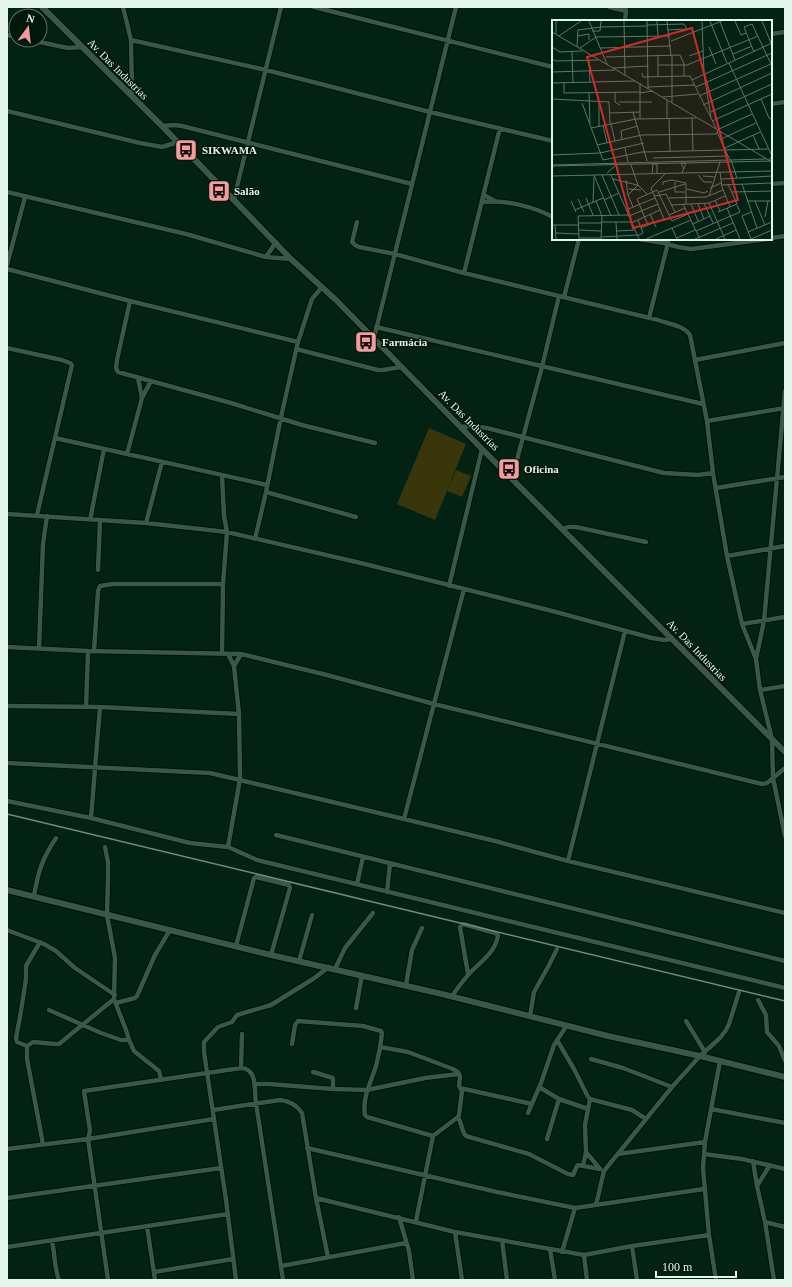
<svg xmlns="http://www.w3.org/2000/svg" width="792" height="1287" viewBox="0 0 792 1287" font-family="Georgia,serif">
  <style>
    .green { fill: #3a360b }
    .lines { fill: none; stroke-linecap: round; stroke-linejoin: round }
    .street-casing { stroke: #000a03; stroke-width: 6 }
    .secondary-casing { stroke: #000a03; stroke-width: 8 }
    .street { stroke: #395948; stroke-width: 4.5 }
    .secondary { stroke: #395948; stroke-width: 6 }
    .rail { stroke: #718a7d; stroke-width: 1.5 }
    .labels { text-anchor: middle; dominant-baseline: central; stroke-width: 3; stroke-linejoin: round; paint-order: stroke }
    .street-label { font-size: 11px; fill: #e4f6eb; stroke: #00180a }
    .poi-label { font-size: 11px; font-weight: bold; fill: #e4f6eb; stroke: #00180a; text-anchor: start }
    .inset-road { fill: none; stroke: #5c7769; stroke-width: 1 }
    .view { fill: #d62828; fill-opacity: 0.15; stroke: #d62828; stroke-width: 2 }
    .inset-edge { fill: none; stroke: #e4f6eb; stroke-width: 2 }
  </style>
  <rect width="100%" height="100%" fill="#022213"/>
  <path class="green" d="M429,428L466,444L435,520L397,504Z
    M456,470L471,476L462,497L447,491Z"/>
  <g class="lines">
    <g class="street-casing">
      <path id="street" d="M123,7L131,40L132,96
        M314,7L553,67
        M609,7L626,11
        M625,7L626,11L625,21
        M771,34L785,32
        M7,35L16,37
        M30,40L68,48L82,47
        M131,40L266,70L430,112L553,141
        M771,104L785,102
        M7,111L140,143L162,147L178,142
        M162,126L175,125L182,126L412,184
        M771,184L785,183
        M7,192L186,234L266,257L291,259
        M484,195L495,201
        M234,199L281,7
        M482,202C506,200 532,206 553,217
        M357,222L352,242L355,245L359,247L395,254L464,273L658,320C669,324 683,325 690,335L707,421L713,473L727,556L742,624L756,659L760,690L772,739L773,778L785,836
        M771,238L785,236
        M638,239L664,243L678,247L691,249L767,239
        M266,257L276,242
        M7,265L25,197
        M7,269L130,301L298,342
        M464,273L500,128
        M564,297L579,239
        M130,301L117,360L116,368L118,372L231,403L302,425L375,443
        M649,318L669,239
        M376,327L703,404
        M374,338L456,7
        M7,348L62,360L70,363L72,365L37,515
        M296,349L378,370H383L401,367
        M695,360L785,343
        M138,378L142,398
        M707,421L785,408
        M461,427L472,426L487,428L664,473L698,475L713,473
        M55,438L267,485
        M127,454L142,398L151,381
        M222,475L224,516L227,532L223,584L222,653
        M512,478L542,367L559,296
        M716,488L785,477
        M266,492L356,517
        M7,514L146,523L227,532L365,564L556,612L652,638L664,640L672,639
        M90,520L104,449
        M146,523L162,462
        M563,529L568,527H576L646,542
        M255,539L266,492L281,417L298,342L312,299L322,287
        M727,556L785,546
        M98,570L100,521
        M449,586L482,449
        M742,624L785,617
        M7,647L88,651L241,654L327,675L434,704L762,784L767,783L785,768
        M39,648L43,544L47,516
        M94,651L98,591L100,586L113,584H223
        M228,654L234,666L239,714L240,779L228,847
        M756,659L764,621L785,391
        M234,666L241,654
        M760,690L785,686
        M7,706L100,707L239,714
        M86,707L88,651
        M7,763L210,773L404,819L495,841L568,861L785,913
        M7,801L91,818L190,843L228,847L257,860L785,988
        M91,818L100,707
        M404,819L464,589
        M276,835L785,961
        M105,847L108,862V878L107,915L115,958L114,999L126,1030L129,1040L134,1051L159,1071L161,1079
        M568,861L625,631
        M357,884L363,857
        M387,892L390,864
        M34,896C38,872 42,859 56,838
        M7,930L44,944L56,951L75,968L115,995
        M236,946L254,878L256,877L289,885L290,888L271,955
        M299,961L312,915
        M335,969L345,948L373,913
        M406,985L412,950L422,928
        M452,996C458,988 463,980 470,973C481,961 496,952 498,935L495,933L463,924L460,927L468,974
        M758,1000L766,1015L767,1032L779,1046L785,1061
        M116,1003L135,998L137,996L155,955L170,930
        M356,1008L362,975
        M49,1010L101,1033L121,1040H129
        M530,1016L534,992L548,967L557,949
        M686,1021L705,1052
        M557,1040L574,1069L587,1095L590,1099L632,1110L646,1119
        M292,1044L295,1025L298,1021L363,1026L381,1031L382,1033C381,1044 379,1055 376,1066C371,1082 362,1098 365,1115L367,1117L433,1136
        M27,1046L17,1042L16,1038L20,1017L26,979V966L40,942
        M380,1047L408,1052L453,1069L458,1072L460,1076L459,1086L462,1091L459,1115L458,1117L433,1136L416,1221
        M591,1059L623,1068L672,1087
        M241,1068L242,1034
        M313,1072L333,1078V1089
        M254,1084H269L333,1089L367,1090L425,1078L459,1074
        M539,1087L559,1099L588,1109
        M460,1088L532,1104
        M590,1099L585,1125L586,1152L600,1169
        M711,1109L785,1123
        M213,1110L280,1100C289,1101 297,1105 302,1113L316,1198L328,1257
        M528,1113L541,1083L554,1045L567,1025
        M458,1117C462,1123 461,1131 466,1136L529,1154L568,1174L573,1175L577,1166L578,1165L600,1169
        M547,1139L559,1099
        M43,1144L27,1059V1046L33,1042L55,1044H59L114,999
        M307,1148L497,1192L575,1208L704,1189
        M7,1149L88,1139L214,1119
        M618,1154L705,1142
        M704,1154L742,1159L785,1169
        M753,1161L757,1186L765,1222L774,1280
        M583,1166L586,1152
        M757,1186L770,1165
        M7,1198L221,1168
        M316,1198L455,1232L584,1255L632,1246L709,1235
        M596,1205L604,1171L672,1087L700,1056L720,1038L726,1030L729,1024L739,992
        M399,1217L409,1251L413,1280
        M765,1222L785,1227
        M147,1226L155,1280
        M455,1232L462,1280
        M502,1240L507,1280
        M52,1241C55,1254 54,1267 59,1280
        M632,1246L637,1280
        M7,1247L228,1214
        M550,1249L555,1280
        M562,1252L575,1208
        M584,1255L587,1280
        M281,1266L406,1243
        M154,1272L233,1259
        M108,1280L88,1139L90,1131L84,1091L241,1068C258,1069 254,1090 256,1103L283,1280
        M236,1280L226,1200L204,1052V1042L218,1027L232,1022L237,1015L271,1005L313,979L329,967
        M716,1280L709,1235L703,1168L705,1142L720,1061"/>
    </g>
    <g class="secondary-casing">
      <path id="secondary" d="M42,7L162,126L291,259L336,300L482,449L785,752
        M7,890L271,955L442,994L608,1036L700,1056L785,1077"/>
    </g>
    <use href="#street" class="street"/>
    <use href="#secondary" class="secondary"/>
    <path class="rail" d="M7,814L785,1001"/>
  </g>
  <defs>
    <g id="bus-square" transform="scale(1.15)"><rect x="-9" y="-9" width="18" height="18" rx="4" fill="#f59b9c" stroke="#00180a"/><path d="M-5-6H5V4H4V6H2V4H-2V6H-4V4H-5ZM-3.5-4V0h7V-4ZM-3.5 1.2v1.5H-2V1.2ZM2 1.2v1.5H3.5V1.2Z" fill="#111"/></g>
  </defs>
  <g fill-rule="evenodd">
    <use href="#bus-square" x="186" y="150"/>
    <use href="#bus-square" x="219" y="191"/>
    <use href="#bus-square" x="366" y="342"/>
    <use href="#bus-square" x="509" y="469"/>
  </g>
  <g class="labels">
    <g class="street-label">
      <text transform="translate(118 69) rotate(45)">Av. Das Industrias</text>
      <text transform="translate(469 420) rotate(45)">Av. Das Industrias</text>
      <text transform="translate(697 650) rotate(46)">Av. Das Industrias</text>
    </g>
    <g class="poi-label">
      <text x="202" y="150">SIKWAMA</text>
      <text x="234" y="191">Salão</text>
      <text x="382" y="342">Farmácia</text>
      <text x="524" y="469">Oficina</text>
    </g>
  </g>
  <g transform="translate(552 20)">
    <rect width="220" height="220" fill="#022213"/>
    <path class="inset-road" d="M4,1V14M37,1L55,44M72,1L73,55M95,1L96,68M105,1L106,16M115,1L119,36M150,1L152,54L159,97M158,1L175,43M183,1L189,15L194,13M210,1L219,23M168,2L183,40M95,5L132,4L135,9L115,10M40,11H48L49,1M0,12L220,142M7,16L29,1M25,16L37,14V20M119,21L170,1M0,27L8,32L30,31M25,27L26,10L49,7L95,6M157,27L164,44M28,28L44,17L118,16M49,28L119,26M20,32L21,62M202,32L192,7L200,4L220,46M181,34L200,26M106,36V56M120,36V56M137,36L151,31M54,37L128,35L132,44V56M0,39L4,41L46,40M37,41L38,62M177,43L220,136L217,140M106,45H135L206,16M61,48L96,46M0,52L63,50M90,53L91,57L138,56L164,108M120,56V82M140,60L220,23M12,62V73L87,72M0,63L83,61M96,67L143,65M144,67L220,33M63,72V82L68,85M37,73L38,103M87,73L101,71M147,76L219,44M111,77L146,74M0,79L57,82L58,104M209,79L217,98L220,99M115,80V99M67,82H100M30,83L51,140M151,85L220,53M81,92L88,116M159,92L220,64M58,93L88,92M117,98L118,131M140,98L141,131M88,99V63M160,101L220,74M59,104L63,121M51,105L55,123M47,106V83M39,108L84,99L144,98M165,112L178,140M201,115L207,129M88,116L95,141M169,119L204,103M70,120L69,111L85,106M45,125L90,115L164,114L167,109L200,94M73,128L76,142M173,128L208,112M0,135L48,133L92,123M101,138L176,136M51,140L90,132L216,129M179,140L185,158M0,145L214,139M79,145L86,165L95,174M0,146L220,141M168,152L170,167L178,187M55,153L64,145M130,153L134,143H129L132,149M100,154L101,144H105V154M42,155L59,196M50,155L67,195M59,155L87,219M146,155L152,162H160M0,156L220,151M151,156L163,157M61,159L85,165M169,159L220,156M74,160L76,175M123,162V172H133M190,164L205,208M111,165V162L120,160L134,163V184M169,165L220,163M158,168L169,163M77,169L89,170M135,169L152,173L156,171M107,172L133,164M180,172L220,171M103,176L114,174L123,192M157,176L168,142M34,178L41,195M117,178L154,177L171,170M26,179L32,192M52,180L67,173M163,180L168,191M19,181L24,192M44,181L50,196L49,219M195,181H220M203,181L213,205M41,183L42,157M152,183L161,203M157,183L173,219M131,184L148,219M139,184L146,201M146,184L152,199M119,185L157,183L173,176M81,187L76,175L86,165M175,188L188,219M23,190L51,178M74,190L103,178M166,192L185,184L176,164M98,194L104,207M117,195L133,188M77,196L106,184M213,197L216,181M112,199L99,168L113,154M49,202H79M64,202L65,219M27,203H49M79,203L108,190M141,204L158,196M0,205H27M3,205L4,219M96,205L85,179L105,170L120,201L136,194M89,208L101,203M120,208L125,219M27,210L49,211M65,211L83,210M144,211L188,192L185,185M196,212L220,202M4,213L27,214M85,216L91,213L86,200M50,217L85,215M27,218H49M125,218L143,210M27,219L26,196L76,195M94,219L139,200M143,219L181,203M164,219L184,210M199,219L190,196L199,192M199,219L220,210"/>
    <path class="view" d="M140,8L186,180L81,208L35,37Z"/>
    <rect width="220" height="220" class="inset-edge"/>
  </g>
  <rect width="792" height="1287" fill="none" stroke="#e4f6eb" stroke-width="16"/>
  <g transform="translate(28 28) rotate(15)"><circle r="19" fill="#00180a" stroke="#5b7164"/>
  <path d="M0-3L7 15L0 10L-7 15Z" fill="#f59b9c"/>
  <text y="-6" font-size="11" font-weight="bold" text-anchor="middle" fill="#e4f6eb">N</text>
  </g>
  <path d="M656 1271v6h80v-6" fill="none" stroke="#e4f6eb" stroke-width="2"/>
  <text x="662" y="1271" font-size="12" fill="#e4f6eb" stroke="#00180a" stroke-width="3" paint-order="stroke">100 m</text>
</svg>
